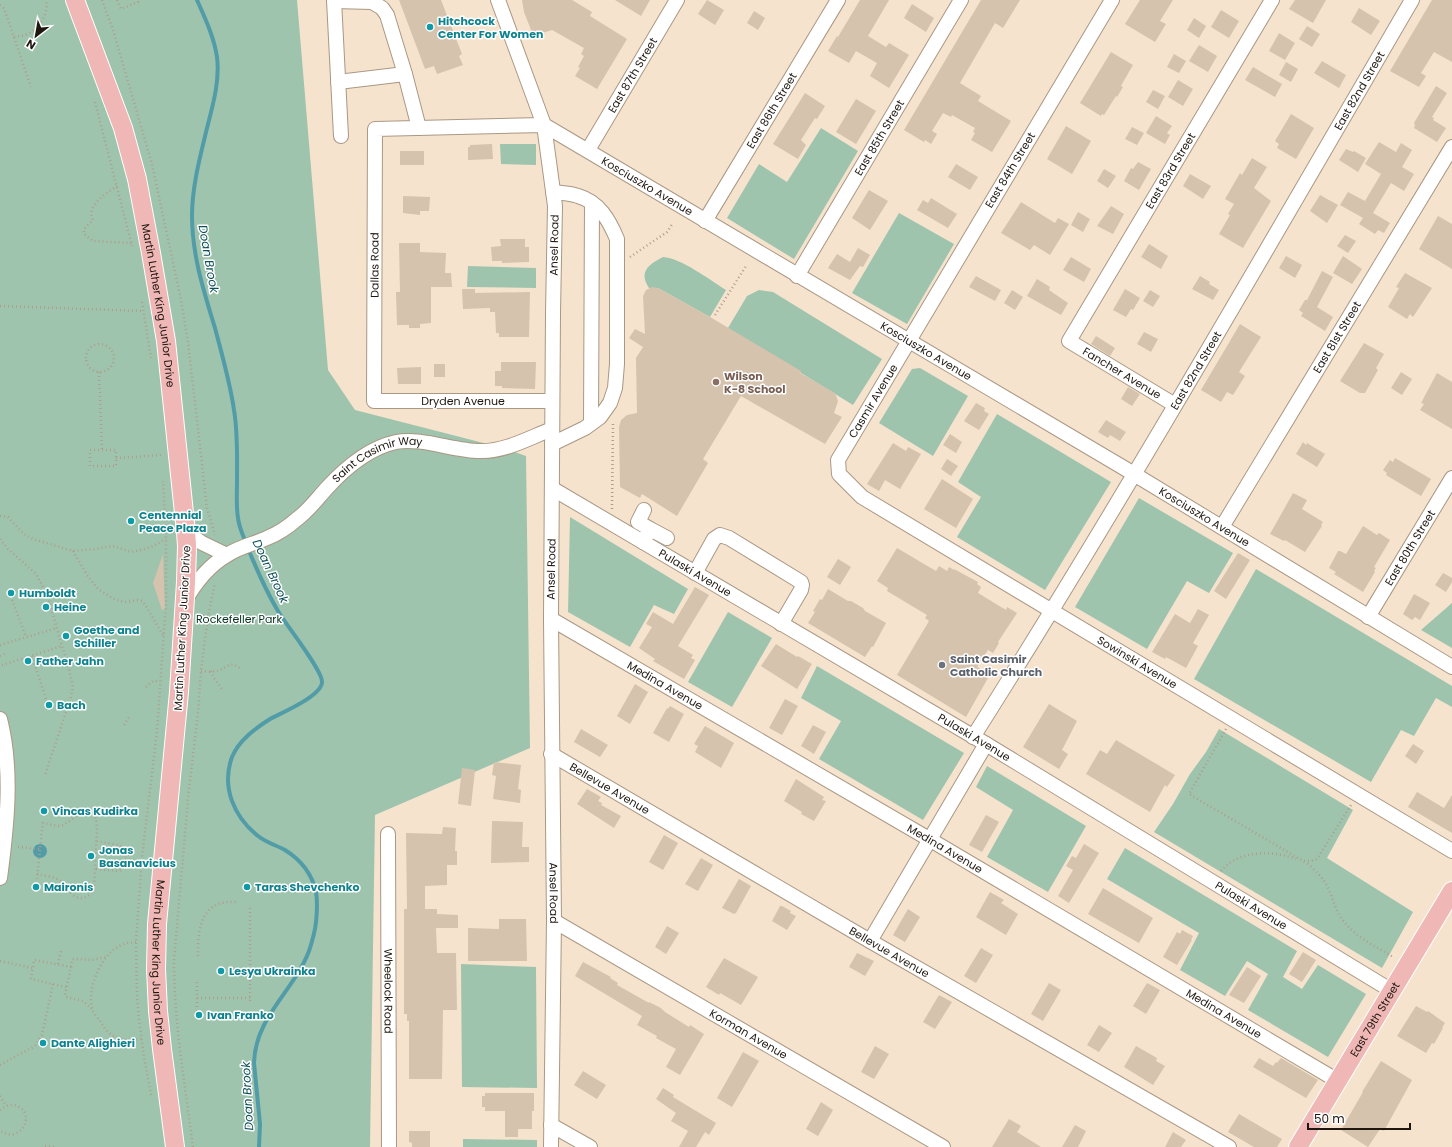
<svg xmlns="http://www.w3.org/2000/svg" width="1452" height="1147" viewBox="0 0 1452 1147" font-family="Poppins,sans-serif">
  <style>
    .green { fill: #9ec4ae }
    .water { fill: #529ca8 }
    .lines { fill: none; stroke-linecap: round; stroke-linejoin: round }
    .stream { stroke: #529ca8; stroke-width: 4 }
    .building { fill: #d5c3ad }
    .minor-casing { stroke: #a99884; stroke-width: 16 }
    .major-casing { stroke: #fff; stroke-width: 20 }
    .path { stroke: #ad9e8d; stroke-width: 2.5; stroke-dasharray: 1 3; stroke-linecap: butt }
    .minor { stroke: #fff; stroke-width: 14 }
    .major { stroke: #efb7b5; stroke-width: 18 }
    .culture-dot { fill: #0f9aa8; stroke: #fff; stroke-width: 1.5 }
    .education-dot { fill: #8d6e63; stroke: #fff; stroke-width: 1.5 }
    .worship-dot { fill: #6b7280; stroke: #fff; stroke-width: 1.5 }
    .labels { text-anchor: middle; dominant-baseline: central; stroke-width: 3; stroke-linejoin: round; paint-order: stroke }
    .culture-label { font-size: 11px; font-weight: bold; fill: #0d838f; stroke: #fff; text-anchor: start }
    .street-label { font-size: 11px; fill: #1e1710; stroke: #fff }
    .education-label { font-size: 11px; font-weight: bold; fill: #785e54; stroke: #fff; text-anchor: start }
    .park-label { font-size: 11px; fill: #02331e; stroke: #fff }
    .worship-label { font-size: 11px; font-weight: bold; fill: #5b616d; stroke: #fff; text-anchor: start }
    .water-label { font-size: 12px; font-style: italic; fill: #0e5059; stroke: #fff }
  </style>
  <rect width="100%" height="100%" fill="#f6e3cd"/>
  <path class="green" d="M0,0H297L328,370L355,410L503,448L526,456L530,748L375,815L370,1147H0V865L5,838L0,749Z
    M821,128L858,151L794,259L727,218L759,164L787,182Z
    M500,144H536V165L501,164Z
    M899,213L954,244L907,324L852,293Z
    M663,257C681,258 710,280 726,290L710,317L658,288H649C638,272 649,264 663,257Z
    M468,266L536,268V288L467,287Z
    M759,290L773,292L882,359L853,405L728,328L747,296Z
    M920,368L968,396L933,456L879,423L912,369Z
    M997,414L1111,482L1045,590L957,537L981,497L958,482Z
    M1139,498L1233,553L1209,593L1187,581L1147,649L1075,607Z
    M570,517L688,589L674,614L654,605L630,647L568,612Z
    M1256,569L1452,686V707L1436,698L1414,736L1401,730L1371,782L1194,679Z
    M1452,603V648L1421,630Z
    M728,612L772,638L732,707L688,682Z
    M817,666L964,753L923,820L819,759L841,721L801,698Z
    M1219,729L1353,810L1327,858L1413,912L1382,968L1154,832L1173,804L1190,774L1206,752Z
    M987,766L1086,826L1048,892L987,857L1013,810L976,787Z
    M1125,848L1297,951L1283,977L1302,989L1318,965L1366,994L1328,1057L1248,1010L1268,974L1247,961L1225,996L1180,970L1199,933L1107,879Z
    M461,964L536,967L537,1088L462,1087Z
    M463,1139L537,1140V1147H463Z"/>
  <path class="water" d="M33 851a7 7 0 1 1 14 0a7 7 0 1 1-14 0Z"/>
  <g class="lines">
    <path class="stream" d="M197,0C205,18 214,37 217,57C220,80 213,105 207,128C200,157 192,187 192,216C192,255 204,292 215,328C222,355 230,382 234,410C238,433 237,458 237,482C237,494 236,506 238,518C239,528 244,537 247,546C256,568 266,591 278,611C286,625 323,671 322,682C322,696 281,713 270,719C256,728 239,740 232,757C221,787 234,817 258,836C267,843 276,845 285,850C301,860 312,874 316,892C318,903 317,912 316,922C315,932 312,942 309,951C294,991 255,1017 254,1063L260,1124L259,1147"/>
  </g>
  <path class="building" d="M399,0H441L462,54L459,56L463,65L437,74L434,66L425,69Z
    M522,0H572L592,12L590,16L627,39L597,89L575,76L580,68L578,67L584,56L581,54L584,48L552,30L536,35V34L533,35L524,12Z
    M615,0H650L641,16Z
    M707,0L724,10L715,25L698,14Z
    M860,0H889L868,36L886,47L889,43L909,55L889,88L870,76L877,63L856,51L849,63L828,51L837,36L838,37Z
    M981,0H1020L1003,28L995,23L960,83L981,96L978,101L1011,121L992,152L971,140L975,133L973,132L975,128L952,115L951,117L943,113L932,131L937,134L931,144L925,140L924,142L904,130Z
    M1140,0H1173L1160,21L1166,24L1155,42L1125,24Z
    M1295,0H1326L1313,23L1289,9Z
    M1432,0H1452V62L1434,52L1421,73L1426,76L1419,87L1390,71Z
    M912,4L934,18L926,32L904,18Z
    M1359,8L1380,21L1371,35L1351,22Z
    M1221,10L1239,21L1229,38L1211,27Z
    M754,11L765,18L758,30L747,23Z
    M1194,18L1206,26L1199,38L1187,30Z
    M1307,26L1320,34L1312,47L1299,39Z
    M1279,33L1295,43L1285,60L1269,51Z
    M1199,45L1217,56L1208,72L1189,61Z
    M1111,52L1133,65L1122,84L1121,86L1123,87L1117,97L1116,96L1104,115L1102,114L1101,116L1080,103Z
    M1174,54L1186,61L1179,73L1167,67Z
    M1322,61L1346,75L1339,88L1314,73Z
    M1286,62L1298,69L1291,82L1279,75Z
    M1253,67L1282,84L1275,97L1245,80Z
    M1178,80L1193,89L1183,106L1168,97Z
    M1436,86L1447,93L1432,117L1434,118L1433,120L1446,128L1437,142L1414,128L1415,125L1414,123Z
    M1153,90L1165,96L1158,109L1146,102Z
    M805,93L825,106L817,119L815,118L801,140L806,145L798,159L773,144Z
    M856,99L876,111L856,144L836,132Z
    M1291,114L1314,128L1296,159L1277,148L1279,144L1275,141Z
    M1156,116L1172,126L1167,133L1170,135L1165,144L1146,133Z
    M1066,126L1091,141L1072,174L1047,159Z
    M1132,127L1144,133L1137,145L1125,139Z
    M1379,142L1396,152L1401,143L1412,150L1402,167L1414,174L1404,191L1391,183L1373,213L1390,223L1384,233L1378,230L1375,234L1359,224L1363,218L1340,205L1348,192L1365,201L1381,174L1365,164Z
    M492,144L493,159L468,160V147H470V145Z
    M1346,149L1353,152L1354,151L1366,158L1358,172L1339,160Z
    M400,151H424V165H400Z
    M1252,158L1267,167L1254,188L1271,201L1243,248L1219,234L1230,215L1228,214L1234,204L1225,199L1240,173L1242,175Z
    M1138,162L1151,169L1139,190L1124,181L1131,168L1133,169Z
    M956,164L978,177L970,190L948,177Z
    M1104,169L1116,176L1108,188L1097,181Z
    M1190,174L1211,186L1203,199L1183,186Z
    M869,190L888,201L870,230L852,218Z
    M1320,195L1338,205L1327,223L1310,211Z
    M403,196L430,197L429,211H420V215L403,213Z
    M931,198L957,214L948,228L917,210L923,200L928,203Z
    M1021,202L1055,223L1058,218L1069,224L1050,255L1034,245L1030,250L1001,233Z
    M1111,206L1124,214L1113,234L1097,226Z
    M1078,212L1090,219L1083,232L1071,225Z
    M1438,216L1452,224V269L1419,249Z
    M1345,235L1356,241L1348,253L1337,246Z
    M500,239H525V247H529V262L502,263V261H492L491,247L501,246Z
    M399,243H420V252L446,253L445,273H451L452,287H431V323L420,324V328H409V325H397L396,292H400Z
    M1149,244L1168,256L1161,269L1141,257Z
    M858,248L870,255L863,267L860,266L850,280L828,268L837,254L850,262Z
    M1286,256L1302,265L1295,278L1279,268Z
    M1343,256L1362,269L1352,284L1333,273Z
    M1071,257L1091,269L1084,282L1063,270Z
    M1322,271L1333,277L1317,307L1333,317L1325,331L1301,316L1303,313L1299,310L1305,300H1307Z
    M1405,273L1432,288L1413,317L1410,314L1407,319L1388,307L1399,288L1396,287Z
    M976,276L1001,290L995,301L969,287Z
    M1200,276L1210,282L1209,284L1219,290L1213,300L1192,289Z
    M1037,279L1050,287L1049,290L1068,303L1061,315L1027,296Z
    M652,287L658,288L710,317L801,371L800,373L835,393L838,401L834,413L842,417L825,444L741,396L703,459L708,463L677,516L642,494L640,498L620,487L619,427L621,420L627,415L637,413L636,358L643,347L629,338L635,329L645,334L643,296L646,290Z
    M462,289H475V293L530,292L529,337H499V333H496L495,312H490V308L463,309Z
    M1125,289L1140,298L1133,310L1131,309L1126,317L1113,310Z
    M1012,290L1023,297L1015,310L1004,303Z
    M1150,290L1160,296L1153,307L1143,301Z
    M1240,324L1261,337L1239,372L1245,376L1233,395L1227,392L1221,402L1201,390Z
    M1144,332L1158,339L1151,352L1137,344Z
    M1096,336L1115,348L1110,356L1091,344Z
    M1364,343L1384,354L1376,368L1378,370L1365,393H1360L1340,381Z
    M501,362H536L535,389L502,388V386H495V371H501Z
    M434,364H445V377H434Z
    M421,367V384H398L397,368Z
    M1401,372L1412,379L1402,395L1391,388Z
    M1437,373L1452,382V429L1420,410L1424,404L1421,403Z
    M1128,387L1140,394L1132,406L1121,399Z
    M976,403L985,408L984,411L989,414L979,430L964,421Z
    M1106,420L1126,432L1120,441L1110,435L1108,438L1098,432Z
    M950,434L962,442L956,453L943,445Z
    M1303,442L1306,445L1307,443L1325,454L1317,467L1296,454Z
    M893,443L906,451L908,447L921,454L900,489L885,480L879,491L867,484Z
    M1395,458L1431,479L1421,496L1386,475L1387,473L1383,470L1390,460L1393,462Z
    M947,459L958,466L951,476L941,469Z
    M942,479L973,499L956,528L924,509Z
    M1293,493L1307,500L1302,509L1323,522L1321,525L1322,526L1305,552L1285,540L1284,541L1270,534Z
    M1363,526L1377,535L1379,533L1390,540L1374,567L1376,568L1374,571L1375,572L1363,592L1334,574L1336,572L1329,568L1338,551H1340L1346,554Z
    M897,548L936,571L939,566L947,571L949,567L954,570V569L978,582L977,584L981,587L978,593L1006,610L1007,607L1017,613L998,642L999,643L993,653L988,650L977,667L983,670L981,673L988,678L966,717L897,675L929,621L925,618L927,615L887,591L888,588L877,581Z
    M1238,553L1250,560L1226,599L1214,591Z
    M163,554L165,609L162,610L153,583Z
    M838,559L851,567L840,585L827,577Z
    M1443,573L1452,578V582L1446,592L1435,585Z
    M695,587L709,595L678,646L693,655L691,658L695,660L684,679L653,661L655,659L639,648L652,627L646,624L653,612L673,624Z
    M828,589L848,601H851L863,608L865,611L886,623L873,647L872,646L865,657L808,623L815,612L813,611L820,599L822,600Z
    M1414,594L1430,603L1420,620L1415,617L1412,620L1403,614Z
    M1198,609L1209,615L1193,643L1198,646L1186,668L1166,657L1165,659L1152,652L1175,614L1190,623Z
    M776,644L797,657L798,656L812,664L797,689L761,666Z
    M635,684L648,692L630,724L617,716Z
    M785,699L798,706L782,735L769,728Z
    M1049,704L1077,721L1062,750L1068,754L1059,769L1023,747Z
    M670,706L684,714L669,742L653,733L667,708L668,709Z
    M813,725L826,732L814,754L801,746Z
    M705,726L734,743L721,768L695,752L698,746L694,744Z
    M581,729L608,745L600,757L574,742Z
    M1116,740L1175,775L1167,787L1165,785L1150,812L1086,774L1100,750L1107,754Z
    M1413,744L1424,751L1416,764L1405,756Z
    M494,762L521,765L518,789L521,790L520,803L493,799L496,776L492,775Z
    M462,768L475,770L471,806L458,804Z
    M796,779L824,797L822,800L826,801L814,821L801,814L802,812L784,801Z
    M587,789L601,797L598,801L602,803L601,805L621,816L614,828L577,804Z
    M1417,792L1444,808L1452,795V833L1408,807Z
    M986,815L999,822L982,852L969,845Z
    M492,821L523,822L522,847H529V862L491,863Z
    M443,827L456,828L455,851H457V865H447V885L425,886V909H437V914L458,915V928H436L437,953H456L457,1010H443L442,1079H409V1021H407V1014H404V909H407L406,833L442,834Z
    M664,835L678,843L663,870L649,862Z
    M1084,844L1099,853L1069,903L1058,896L1073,870L1066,866L1072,856L1076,858Z
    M701,858L713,865L698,891L685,884Z
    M739,879L751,886L736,913L734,914L722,908Z
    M1103,888L1153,918L1139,943L1088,914Z
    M990,892L1004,900L1001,903L1018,914L1006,935L976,917Z
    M780,906H782L791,911L790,913L796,916L787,930L772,921Z
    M908,909L920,917L905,942L893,935Z
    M499,919H526L527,961H468V928L499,929Z
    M667,926L679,933L666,954L655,947Z
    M1182,930L1193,936L1191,940H1192L1177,965L1163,957L1177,932L1180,934Z
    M981,948L993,955L976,983L964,976Z
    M1303,952L1316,960L1302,982L1289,974Z
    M857,953L874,961L865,976L849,967Z
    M724,958L758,977L741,1005L720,993L719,995L706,987Z
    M583,962L611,977L610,978L618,983L617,985L649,1003V1002L661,1008L665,1012L689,1027L690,1025L704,1034L680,1075L666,1067L676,1049L656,1038L657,1036L637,1025L642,1016L575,976Z
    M1247,967L1261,976L1244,1003L1229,995Z
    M1049,983L1061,990L1043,1021L1031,1014Z
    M1147,983L1160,990L1146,1014L1133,1006Z
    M939,995L952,1002L935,1029L923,1022Z
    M1416,1006L1427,1012L1428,1011L1445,1023L1442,1028H1443L1434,1044L1432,1043L1426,1053L1397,1036Z
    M1099,1025L1112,1033L1099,1052L1087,1045Z
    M875,1046L889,1054L874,1079L861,1072Z
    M1136,1046L1157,1058L1156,1061L1165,1066L1153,1085L1124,1067Z
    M743,1052L759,1061L732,1107L717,1098Z
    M1259,1058L1273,1066L1276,1062L1277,1063L1281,1058L1318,1080L1306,1098L1253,1067Z
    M1381,1061L1412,1080L1384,1131L1380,1129L1368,1147L1341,1130L1363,1092H1362Z
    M583,1071L606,1085L597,1099L574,1085Z
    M663,1088L674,1095L673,1097L716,1123L709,1135L705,1132L696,1147H679L688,1131L671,1121L676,1113L656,1099Z
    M485,1093H534V1111H532V1129H518V1137H505V1111H485V1107H482V1096H485Z
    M821,1102L833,1110L818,1136L806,1129Z
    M1239,1114L1282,1139L1277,1147H1254L1228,1132Z
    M1009,1119L1021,1126L1017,1132L1041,1147H992Z
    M1075,1125L1086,1131L1078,1147H1062Z
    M409,1131H430V1147H412V1143L409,1142Z
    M1173,1132L1186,1140L1181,1147H1165Z"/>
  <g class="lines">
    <g class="minor-casing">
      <g id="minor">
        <path d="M334,0L341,136"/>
        <path id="s1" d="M498,0L544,125L555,206L553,313L551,619L554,921L551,1147"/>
        <path id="s2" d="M1112,0L838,460L839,474L862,497L1452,851"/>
        <path d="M334,1L372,2L382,8L387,15L405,74L338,82"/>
        <path d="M405,74L419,128"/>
        <path id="s3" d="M588,150L677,0"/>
        <path id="s4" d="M705,221L838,0"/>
        <path id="s5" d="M797,276L961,0"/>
        <path id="s6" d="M552,401H374L375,129L544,125L1124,468L1452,667"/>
        <path id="s7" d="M1175,405L1069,341L1272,0"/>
        <path d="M591,423L592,203"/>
        <path d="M552,444L585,428L600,417L610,403L615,388L617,364V239C609,220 599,202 578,196C571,193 561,193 553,192"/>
        <path id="s8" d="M553,489L986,744L1392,991"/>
        <path id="s9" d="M1222,527L1452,147"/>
        <path d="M650,529L667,538"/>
        <path d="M186,532L202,543L227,555"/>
        <path d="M643,542L650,529L638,522L644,510"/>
        <path d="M695,573L714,539L720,535L729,538L801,582L802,585L801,590L781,624"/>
        <path id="s10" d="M185,601C195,583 210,565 227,555C239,547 254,544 267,538C277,534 288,527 297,519C308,511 317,499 326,489C345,468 368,448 396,442C421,437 454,451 480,451C504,452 529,438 552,429"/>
        <path id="s11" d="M1368,617L1452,478"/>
        <path id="s12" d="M551,619L929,839L1338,1081"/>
        <path d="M0,719C13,770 7,826 0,878"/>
        <path id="s13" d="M973,737C1126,495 1268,247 1412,0"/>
        <path id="s14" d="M551,754L870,941L1229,1147"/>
        <path id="s15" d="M388,834L389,1147"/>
        <path id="s16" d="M554,921L943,1147"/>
        <path d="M870,941L986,744"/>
        <path d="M551,1125L590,1147"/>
      </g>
    </g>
    <g class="major-casing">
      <g id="major">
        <path id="s17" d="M75,0L123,128L137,179L151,253L166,341L186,532L187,546L186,582L179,692L157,924L156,969L158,1011L162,1049L175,1147"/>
        <path id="s18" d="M1298,1147L1452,891"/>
      </g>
    </g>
    <path class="path" d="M102,0L113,30L152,164L181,300L188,342L207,508L215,535
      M117,0L121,9L138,2V0
      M0,5L4,8L31,87
      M14,37C19,36 23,36 27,34C40,29 49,13 46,0
      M95,102L132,246
      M117,186C107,193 86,205 93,220L84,229V234L93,241L132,243
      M630,257L667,232L673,223
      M142,302L151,358
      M0,306L143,311
      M715,315L746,266
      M86 358a14 14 0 1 1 28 0a14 14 0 1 1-28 0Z
      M99,372L102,450
      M90,450H116V466H90Z
      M116,458L162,455
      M612,509L613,422
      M0,516L8,517L24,534L33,539L73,551L95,549L113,546L131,552L141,550L151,547L166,539
      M0,539L7,548L36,574L47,594L62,646L68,664L73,688L70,700L45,775
      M73,551L87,575L98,589L112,598L120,601L127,602L137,600L142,601L146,606L163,635
      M12,600L26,637
      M199,615L208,616
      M0,645L57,628
      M0,656L6,653
      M32,656L46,699
      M2,665L62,646
      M201,671C206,672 213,672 218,671C228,667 230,660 241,669
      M211,671L214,678L222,689
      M146,687L153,681H157
      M124,725L129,717
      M1226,729L1189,794L1308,864C1317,872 1324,879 1329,890C1333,899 1335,908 1340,916C1351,935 1375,946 1393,957
      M18,847L40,849
      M125,859L142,861
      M1304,861H1311L1317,859L1351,805
      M96,869L119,871C124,869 124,866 125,861C125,857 126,851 124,848C122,844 102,843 97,841
      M1221,871C1238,850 1272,850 1296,859
      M37,874C44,876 53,876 59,880C65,883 67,890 72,894C80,902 91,897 94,888L97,829L96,819L94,814L89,811L80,813L64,825L58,826L43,823
      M37,879L43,820
      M250,908V1003
      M136,942C132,943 128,942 124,944C102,951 87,987 92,1008C93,1013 98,1018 100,1021C105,1029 109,1035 118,1038C126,1041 134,1039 142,1039
      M198,956C198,937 198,910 221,903C226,902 231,902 236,902
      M0,961L32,968
      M58,964L61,951
      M71,967L72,960L74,959L92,960L106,957
      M197,982V1012
      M66,987L31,979L34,960L71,967L65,995L66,997L83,1001L92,1009
      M197,998H250
      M0,1065L35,1046L42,1035L53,984
      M151,1095L144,1057L139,1019L137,998L136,942L142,857L157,731L166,603V539L163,481
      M0,1096L6,1106
      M0,1110C4,1107 9,1104 14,1105C39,1111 20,1147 0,1130
      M45,1146L54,1147
      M193,1147C185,1085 174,1023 174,961L188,799L198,712L201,671L208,616L215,583"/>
    <use href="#minor" class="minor"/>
    <use href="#major" class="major"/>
  </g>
  <g class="culture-dot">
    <circle cx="430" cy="27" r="4"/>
    <circle cx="131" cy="521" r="4"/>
    <circle cx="11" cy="593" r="4"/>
    <circle cx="46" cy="607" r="4"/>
    <circle cx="66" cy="636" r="4"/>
    <circle cx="28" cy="661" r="4"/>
    <circle cx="49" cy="705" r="4"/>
    <circle cx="44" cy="811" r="4"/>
    <circle cx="91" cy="856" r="4"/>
    <circle cx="36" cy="887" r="4"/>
    <circle cx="247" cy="887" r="4"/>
    <circle cx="221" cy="971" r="4"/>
    <circle cx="199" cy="1015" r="4"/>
    <circle cx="43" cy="1043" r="4"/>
  </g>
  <circle class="education-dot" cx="716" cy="382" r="4"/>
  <circle class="worship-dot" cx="942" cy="665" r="4"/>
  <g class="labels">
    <g class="culture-label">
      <text x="438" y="21">Hitchcock<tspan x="438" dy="13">Center For Women</tspan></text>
      <text x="139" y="515">Centennial<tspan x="139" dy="13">Peace Plaza</tspan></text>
      <text x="19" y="593">Humboldt</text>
      <text x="54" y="607">Heine</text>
      <text x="74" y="630">Goethe and<tspan x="74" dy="13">Schiller</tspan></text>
      <text x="36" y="661">Father Jahn</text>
      <text x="57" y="705">Bach</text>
      <text x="52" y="811">Vincas Kudirka</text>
      <text x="99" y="850">Jonas<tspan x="99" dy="13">Basanavicius</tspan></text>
      <text x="44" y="887">Maironis</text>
      <text x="255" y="887">Taras Shevchenko</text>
      <text x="229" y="971">Lesya Ukrainka</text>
      <text x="207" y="1015">Ivan Franko</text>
      <text x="51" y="1043">Dante Alighieri</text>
    </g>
    <g class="street-label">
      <text stroke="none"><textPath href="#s3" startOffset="87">East 87th Street</textPath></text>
      <text stroke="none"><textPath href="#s13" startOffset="753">East 82nd Street</textPath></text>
      <text stroke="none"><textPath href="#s4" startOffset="129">East 86th Street</textPath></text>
      <text stroke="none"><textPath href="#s5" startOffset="161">East 85th Street</textPath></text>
      <text transform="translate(1010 170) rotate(-59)">East 84th Street</text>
      <text stroke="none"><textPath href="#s7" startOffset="322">East 83rd Street</textPath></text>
      <text stroke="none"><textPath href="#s6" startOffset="739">Kosciuszko Avenue</textPath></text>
      <text transform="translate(554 245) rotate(-89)">Ansel Road</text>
      <text stroke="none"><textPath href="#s6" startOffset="314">Dallas Road</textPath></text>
      <text stroke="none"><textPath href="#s17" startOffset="318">Martin Luther King Junior Drive</textPath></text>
      <text stroke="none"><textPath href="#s9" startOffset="222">East 81st Street</textPath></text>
      <text stroke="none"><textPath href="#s6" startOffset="1063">Kosciuszko Avenue</textPath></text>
      <text stroke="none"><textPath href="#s13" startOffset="429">East 82nd Street</textPath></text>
      <text transform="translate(1122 373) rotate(31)">Fancher Avenue</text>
      <text x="463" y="401">Dryden Avenue</text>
      <text transform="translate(873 401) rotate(-59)">Casmir Avenue</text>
      <text stroke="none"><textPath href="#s10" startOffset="246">Saint Casimir Way</textPath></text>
      <text stroke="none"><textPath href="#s6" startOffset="1387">Kosciuszko Avenue</textPath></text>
      <text stroke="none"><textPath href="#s11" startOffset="81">East 80th Street</textPath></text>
      <text transform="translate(551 569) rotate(-89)">Ansel Road</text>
      <text stroke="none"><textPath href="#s8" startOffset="165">Pulaski Avenue</textPath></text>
      <text transform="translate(182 628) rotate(-87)">Martin Luther King Junior Drive</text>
      <text stroke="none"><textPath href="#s2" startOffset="903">Sowinski Avenue</textPath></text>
      <text stroke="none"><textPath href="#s12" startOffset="132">Medina Avenue</textPath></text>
      <text stroke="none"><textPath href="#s8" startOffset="489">Pulaski Avenue</textPath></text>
      <text stroke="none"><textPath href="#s14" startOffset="68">Bellevue Avenue</textPath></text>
      <text stroke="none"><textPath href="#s12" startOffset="456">Medina Avenue</textPath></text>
      <text stroke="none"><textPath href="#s1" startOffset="902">Ansel Road</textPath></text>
      <text stroke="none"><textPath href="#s8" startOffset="813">Pulaski Avenue</textPath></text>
      <text stroke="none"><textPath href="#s14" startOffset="392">Bellevue Avenue</textPath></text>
      <text stroke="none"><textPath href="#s17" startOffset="978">Martin Luther King Junior Drive</textPath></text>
      <text stroke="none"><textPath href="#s15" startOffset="157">Wheelock Road</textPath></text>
      <text stroke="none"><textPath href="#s12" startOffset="780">Medina Avenue</textPath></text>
      <text stroke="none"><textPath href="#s18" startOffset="149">East 79th Street</textPath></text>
      <text stroke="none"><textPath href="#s16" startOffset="225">Korman Avenue</textPath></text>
    </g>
    <g class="education-label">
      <text x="724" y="376">Wilson<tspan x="724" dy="13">K-8 School</tspan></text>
    </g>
    <g class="park-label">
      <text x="239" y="619">Rockefeller Park</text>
    </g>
    <g class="worship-label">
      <text x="950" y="659">Saint Casimir<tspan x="950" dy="13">Catholic Church</tspan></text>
    </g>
    <g class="water-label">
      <text transform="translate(209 259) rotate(80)">Doan Brook</text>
      <text transform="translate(271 571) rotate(65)">Doan Brook</text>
      <text transform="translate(247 1096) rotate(-93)">Doan Brook</text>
    </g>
  </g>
  <g transform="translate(36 36) rotate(211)" stroke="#ffffff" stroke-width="3" paint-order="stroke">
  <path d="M0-3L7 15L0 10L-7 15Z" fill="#1e1710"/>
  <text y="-6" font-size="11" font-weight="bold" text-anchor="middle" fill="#1e1710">N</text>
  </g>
  <path d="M1308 1123v6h102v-6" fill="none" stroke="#1e1710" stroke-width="2"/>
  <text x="1314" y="1123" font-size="12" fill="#1e1710" stroke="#ffffff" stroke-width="3" paint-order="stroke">50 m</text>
</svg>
